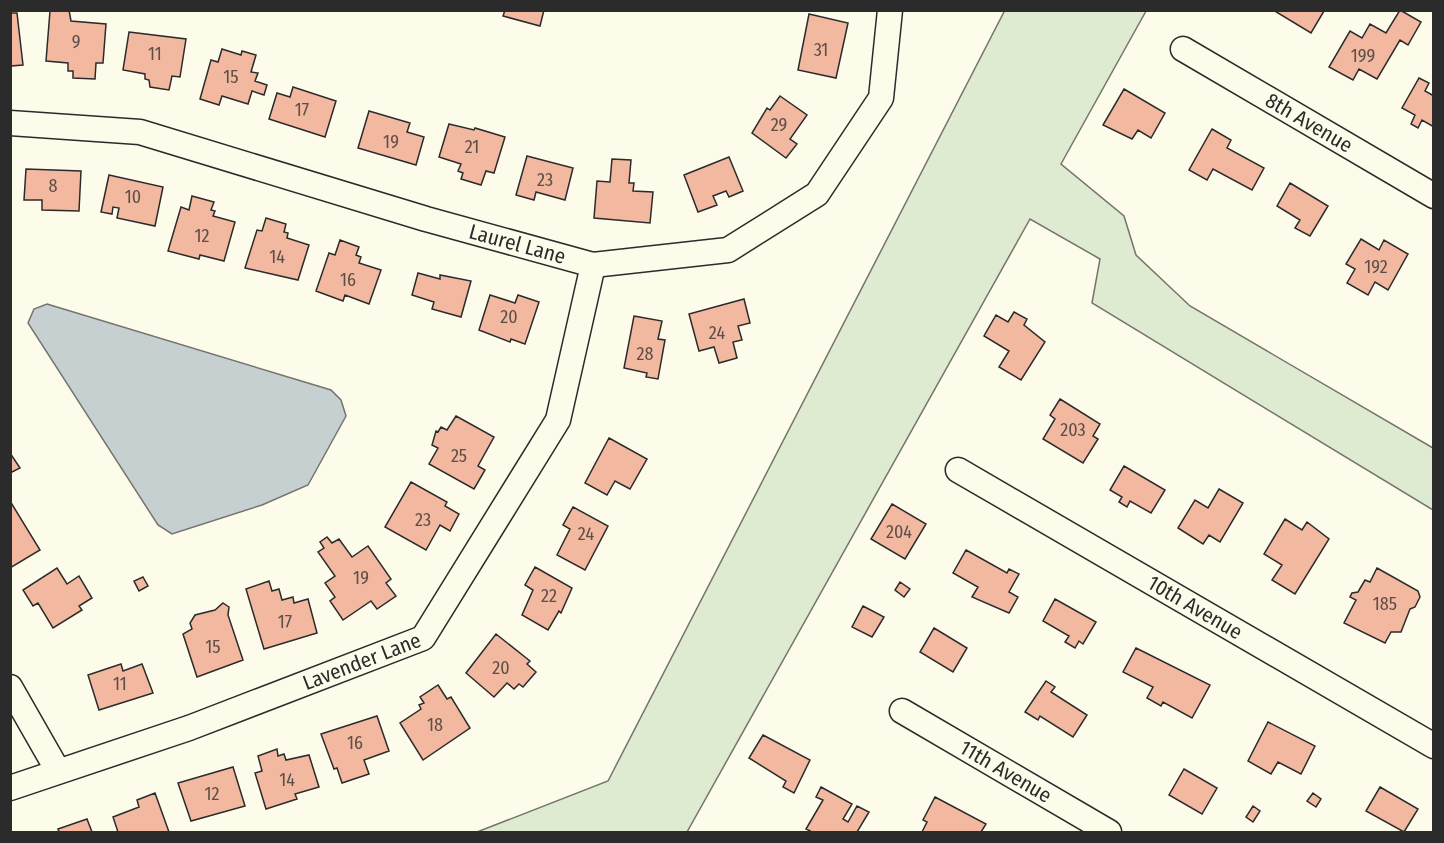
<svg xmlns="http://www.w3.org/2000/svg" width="1444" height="843" viewBox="0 0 1444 843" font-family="'Fira Sans Condensed',sans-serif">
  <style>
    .green { fill: #deebd1; stroke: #74746e; stroke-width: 1.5 }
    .water { fill: #c7d0d0; stroke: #74746e; stroke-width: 1.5 }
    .building { fill: #f2b8a0; stroke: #2b2b2b; stroke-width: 1.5 }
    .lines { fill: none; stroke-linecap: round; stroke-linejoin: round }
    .minor-casing { stroke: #2b2b2b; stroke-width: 27 }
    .minor { stroke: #fdfbea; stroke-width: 24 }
    .labels { text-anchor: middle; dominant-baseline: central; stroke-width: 4.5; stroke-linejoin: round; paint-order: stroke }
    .number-label { font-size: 18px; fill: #5d4e48 }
    .street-label { font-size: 21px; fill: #2b2b2b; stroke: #fdfbea }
  </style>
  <rect width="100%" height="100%" fill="#fdfbea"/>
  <path class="green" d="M1005,10L1146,11L1061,164L1124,216L1136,255L1190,306L1433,448V510L1092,303L1100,259L1030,219L687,832H477L608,781Z"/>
  <path class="water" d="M47,304L331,390L341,400L346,416L308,485L262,505L172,534L158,525L28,323L34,309Z"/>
  <path class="building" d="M69,10L71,21L106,24L103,63H96L95,79L73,78V71H68V63L46,61L50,11Z
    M505,10H544L540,26L503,16Z
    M1273,10H1322L1324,11L1311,33Z
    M1400,10L1421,22L1408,45L1400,40L1377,79L1359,69L1353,80L1329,67L1350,31L1362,38L1370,24L1386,33Z
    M10,13H17L23,65L11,66L10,70Z
    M809,14L848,23L836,78L798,70Z
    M129,32L186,39L180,77L172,76L169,90L150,87L149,80L145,79V74L123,70Z
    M222,49L241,55L242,51L256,55L251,72L258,73L255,81L267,85L264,95L252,91L248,104L222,96L219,105L200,99L211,60L218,62Z
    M1419,78L1429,83L1425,91L1434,96V127L1422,120L1418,128L1411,124L1415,115L1402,108Z
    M293,87L336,101L325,137L269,119L277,93L290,97Z
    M1124,89L1165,113L1151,138L1138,130L1132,139L1103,125Z
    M780,96L807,115L790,139L797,144L786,158L752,133L767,108L770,110Z
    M369,111L410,123L407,132L424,137L416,165L358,148Z
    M449,124L474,130L475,128L505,137L494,173L486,171L481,185L461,179L463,173L458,171L461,164L439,157Z
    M1212,129L1231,140L1227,148L1264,168L1252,190L1213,169L1207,180L1189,170Z
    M527,156L573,168L565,200L536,192L534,200L516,195Z
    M729,157L743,191L729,197L726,191L713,196L717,205L698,212L684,175Z
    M612,159L631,160L629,183H634L633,191L653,192L650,223L594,218L597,181L610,182Z
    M26,169L81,171L79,211L42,210V200H24Z
    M109,175L163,187L155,226L117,218L119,208L113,207L112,214L101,212Z
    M1290,183L1328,206L1310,236L1295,228L1300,220L1277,206Z
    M192,196L214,202L211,210L215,211L213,216L235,222L224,261L200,255L199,259L168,251L181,207L189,210Z
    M266,218L286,224L284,232L288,233L287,238L309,245L298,280L245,268L257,230L262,231Z
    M1361,239L1379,250L1384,240L1408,254L1388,290L1375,282L1368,295L1347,283L1355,269L1346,264Z
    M340,240L359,247L356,255L361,257L359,263L381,270L369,304L345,295L343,301L316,291L329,253L335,255Z
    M418,273L440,279V275L471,281L461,317L432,309L434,302L412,295Z
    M490,295L515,303L518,295L539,302L525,344L511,339L510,342L479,330Z
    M744,299L750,323L738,326L742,340L733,342L737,358L719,363L714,347L699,351L689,314Z
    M1014,312L1027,319L1024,325L1045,342L1021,380L999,367L1009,351L984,336L996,315L1008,322Z
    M634,316L662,321L658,339L665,340L658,379L646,377L647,373L624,368Z
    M1060,399L1100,424L1093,436L1098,439L1083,463L1043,439L1055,419L1050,415Z
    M456,416L494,437L478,466L485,470L474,489L429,464L438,448L432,445L436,431L438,432L441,427L447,430Z
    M609,438L647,459L630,489L615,481L607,495L585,483Z
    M10,453L20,468L10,473Z
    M1124,466L1165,490L1151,513L1130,501L1127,507L1119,502L1122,497L1110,490Z
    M411,482L447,502L445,506L459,514L450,531L440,525L426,550L385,527Z
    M1219,489L1243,503L1220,542L1209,535L1203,544L1178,528L1195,500L1208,508Z
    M10,501L40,550L10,568Z
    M892,504L926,524L905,559L871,539Z
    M573,507L608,526L585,570L557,555L570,529L563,525Z
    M1285,519L1302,530L1307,522L1329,539L1295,594L1272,580L1282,565L1264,554Z
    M327,537L332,543L339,539L352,557L368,546L391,579L386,583L396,596L377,609L371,601L343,620L330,601L335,597L325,583L335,576L318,552L324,548L320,542Z
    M966,550L1007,573L1009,569L1019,574L1009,592L1018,597L1009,613L972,597L978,587L953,573Z
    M535,567L572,588L561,613L559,611L548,630L522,615L533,590L525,585Z
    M57,568L67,584L79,576L92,598L79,606L82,610L53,628L38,603L33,606L23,590Z
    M1377,568L1418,591L1420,597L1415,607L1410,609L1401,632H1391L1385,643L1344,623L1356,600L1350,597L1352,593L1358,592L1365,580L1370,582Z
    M143,577L148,586L139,591L134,581Z
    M269,581L272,591L279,589L282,600L293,597L294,603L308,599L317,633L264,649L246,589Z
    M900,582L910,589L904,597L895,590Z
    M1055,599L1096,622L1083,644L1079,641L1075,648L1065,642L1069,636L1043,621Z
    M223,603L229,607L228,615L243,660L197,677L183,634L192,629L190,623L195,615L215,610Z
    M863,606L884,617L872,637L852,627Z
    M934,628L967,648L953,672L920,652Z
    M496,634L530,661L527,664L536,672L523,687L519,684L514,689L507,683L494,697L466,673Z
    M1136,648L1210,685L1192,718L1163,702L1161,706L1147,698L1153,687L1123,672Z
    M121,664L123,671L142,664L153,693L99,710L88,675Z
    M1046,681L1055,687L1051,692L1087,715L1073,737L1040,716L1038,720L1025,712Z
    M438,685L447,699L451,697L470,728L423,760L400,723L421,709L419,705L424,703L420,697Z
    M377,716L389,751L364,760L369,774L342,783L337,768L334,769L321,734Z
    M1268,722L1315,746L1301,774L1278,762L1271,774L1248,761Z
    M763,735L810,760L794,793L783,787L786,781L749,758Z
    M277,749L278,756L284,754L286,760L309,755L319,787L295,794L297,799L266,809L255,773L262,771L258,756Z
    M233,767L245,806L191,821L178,783Z
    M1184,769L1217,788L1202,814L1169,795Z
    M821,787L852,804L843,819L848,822L857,806L869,812L857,832H812L806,829L823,800L816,797Z
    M1380,787L1418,809L1404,832L1366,811Z
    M155,793L169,832H118L113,817L139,807L137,800Z
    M1313,793L1321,799L1316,807L1307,801Z
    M935,797L986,824L981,832H922L927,822L923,820Z
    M1253,806L1260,811L1253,822L1246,817Z
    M87,819L92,832H59L58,829Z"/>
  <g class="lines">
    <g class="minor-casing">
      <g id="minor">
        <path id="s1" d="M1183,49L1434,196"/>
        <path id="s2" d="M10,123L140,132L426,219L593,265L728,250L817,194L881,98L890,10"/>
        <path id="s3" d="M958,470L1434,746"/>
        <path d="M10,687L58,771"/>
        <path id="s4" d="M902,711L1109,832"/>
        <path id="s5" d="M10,788L189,728L423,638L558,420L593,265"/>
      </g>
    </g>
    <use href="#minor" class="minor"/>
  </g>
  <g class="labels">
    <g class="number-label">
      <text x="76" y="42">9</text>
      <text x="821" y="50">31</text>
      <text x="155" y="54">11</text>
      <text x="1363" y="56">199</text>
      <text x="231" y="77">15</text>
      <text x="302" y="110">17</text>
      <text x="779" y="125">29</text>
      <text x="391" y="142">19</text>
      <text x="472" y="147">21</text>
      <text x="545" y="180">23</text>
      <text x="53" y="186">8</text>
      <text x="133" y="197">10</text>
      <text x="202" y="236">12</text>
      <text x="277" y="257">14</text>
      <text x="1376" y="267">192</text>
      <text x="348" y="280">16</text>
      <text x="509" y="317">20</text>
      <text x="717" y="333">24</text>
      <text x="645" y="354">28</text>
      <text x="1073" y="430">203</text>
      <text x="459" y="456">25</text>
      <text x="423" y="520">23</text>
      <text x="899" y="532">204</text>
      <text x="586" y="534">24</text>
      <text x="361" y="578">19</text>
      <text x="549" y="596">22</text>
      <text x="1385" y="604">185</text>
      <text x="285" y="622">17</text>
      <text x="213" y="647">15</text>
      <text x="501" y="668">20</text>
      <text x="120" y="684">11</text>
      <text x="435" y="725">18</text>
      <text x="355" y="743">16</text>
      <text x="287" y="780">14</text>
      <text x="212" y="794">12</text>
    </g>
    <g class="street-label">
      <text stroke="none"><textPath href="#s1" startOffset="146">8th Avenue</textPath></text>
      <text stroke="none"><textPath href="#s2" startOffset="524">Laurel Lane</textPath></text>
      <text stroke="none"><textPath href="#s3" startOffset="274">10th Avenue</textPath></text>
      <text stroke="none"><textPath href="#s5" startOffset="374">Lavender Lane</textPath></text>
      <text stroke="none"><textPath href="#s4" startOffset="120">11th Avenue</textPath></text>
    </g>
  </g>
  <rect width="1444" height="843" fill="none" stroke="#2b2b2b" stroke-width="24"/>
</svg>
